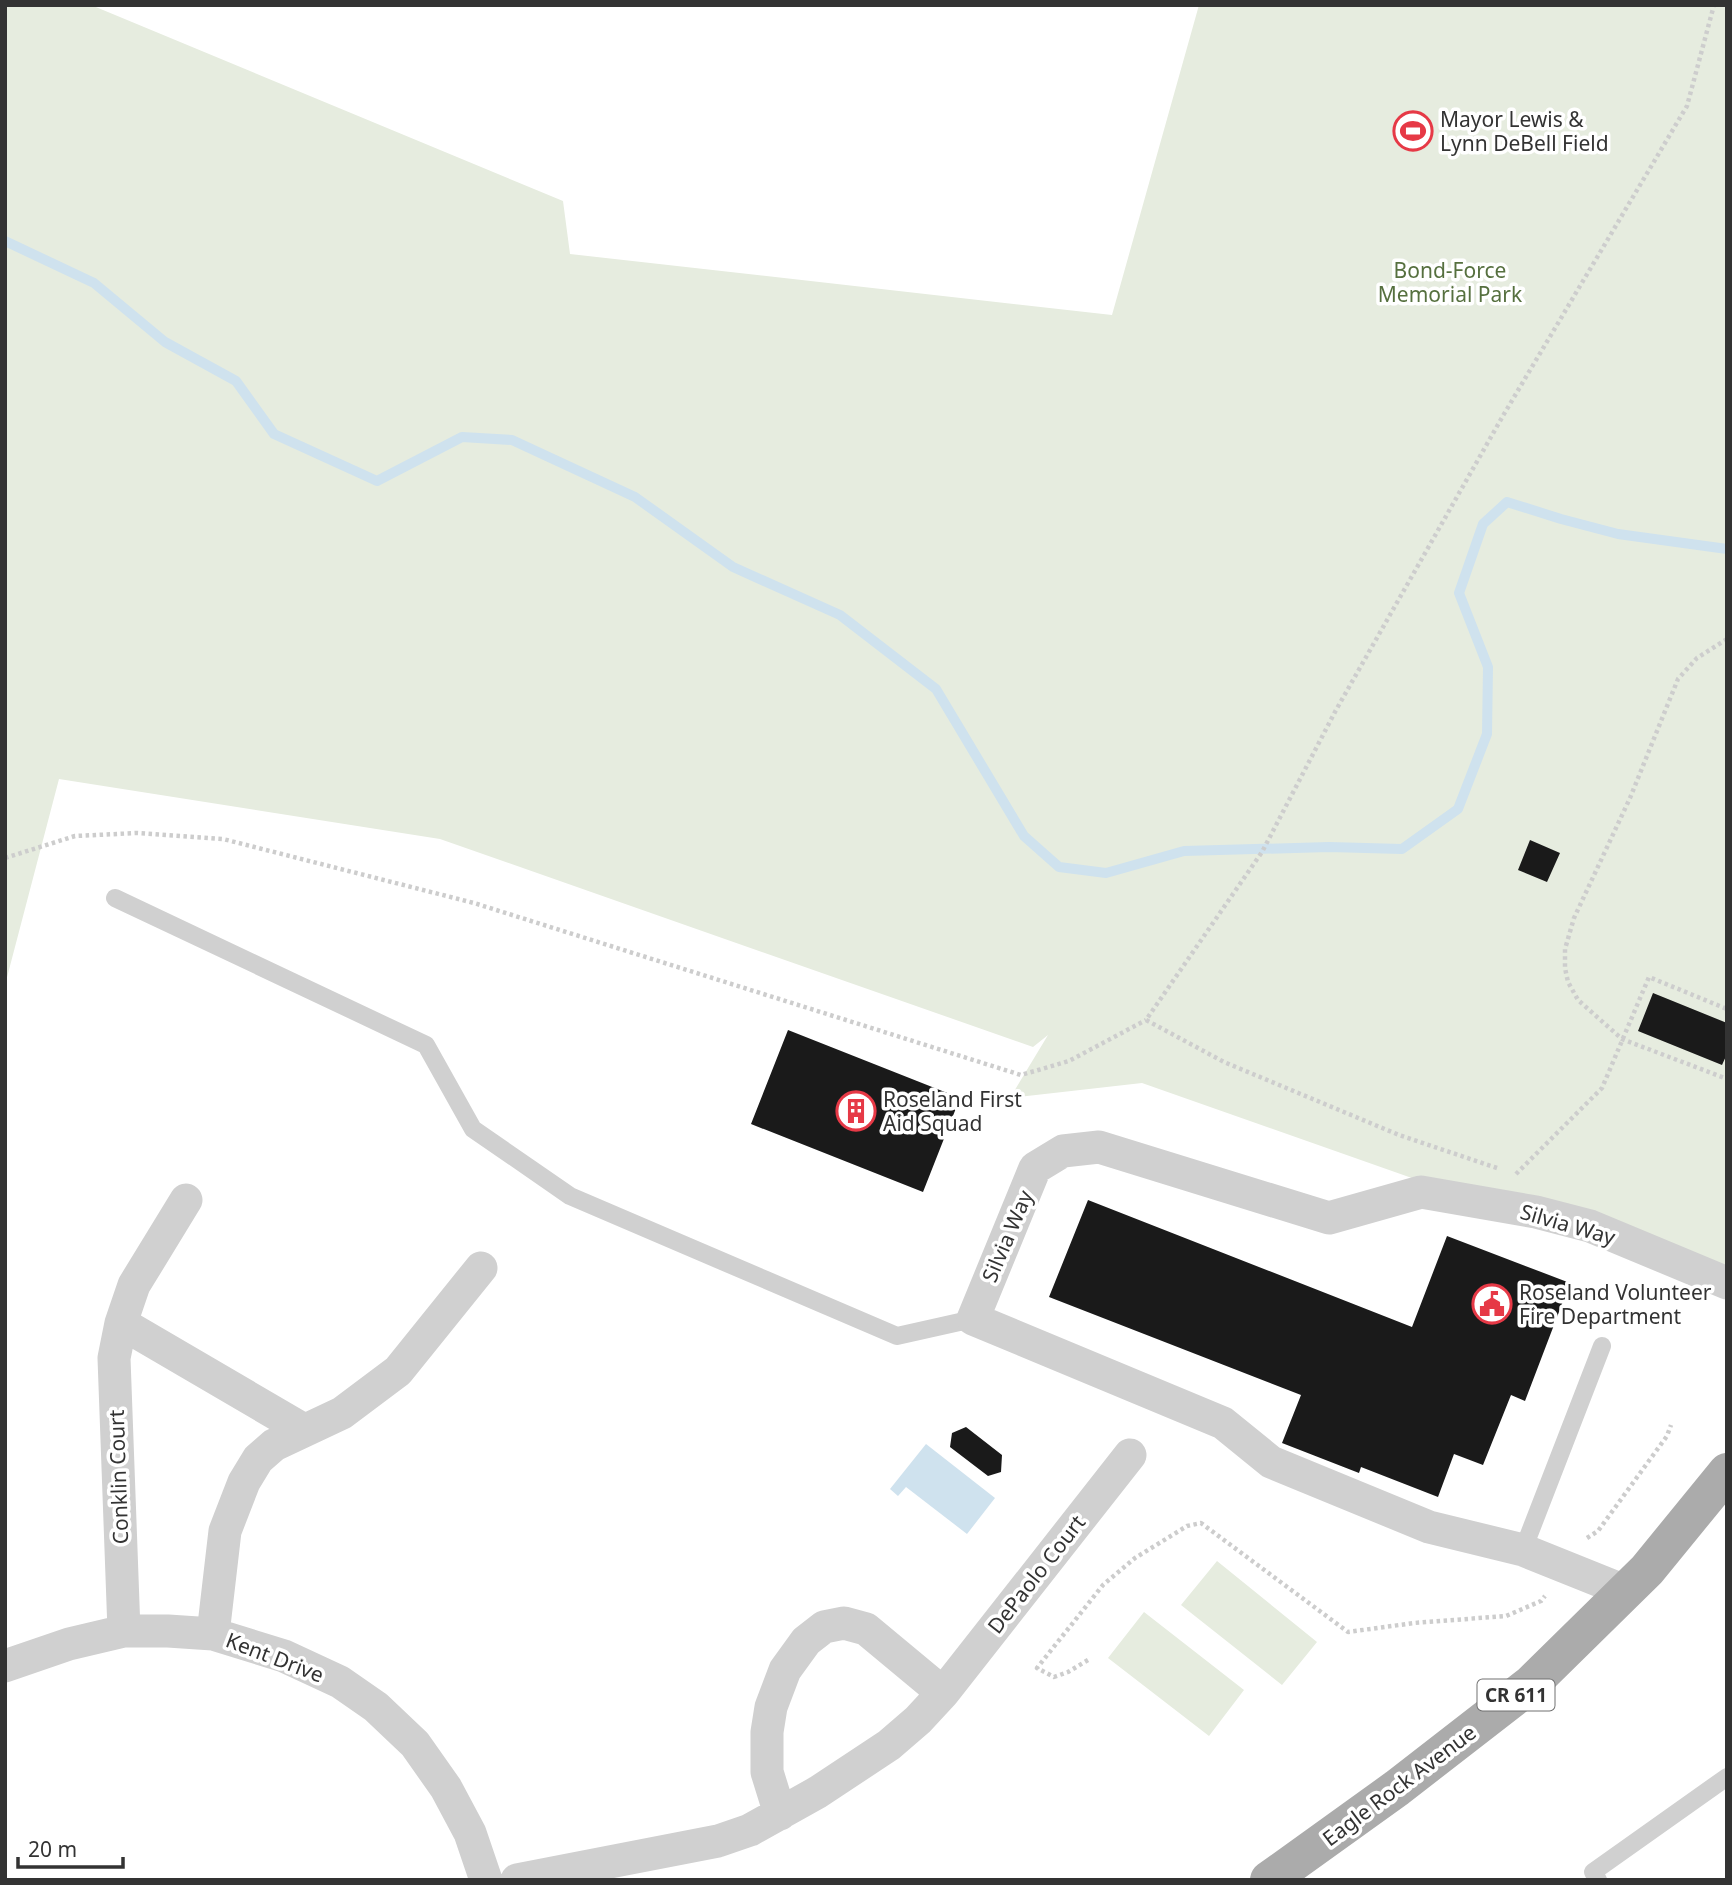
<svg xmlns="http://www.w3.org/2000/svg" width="1732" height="1885" viewBox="0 0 1732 1885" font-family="'Noto Sans',sans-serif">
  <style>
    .green { fill: #e6ecdf }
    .water { fill: #cfe2ee }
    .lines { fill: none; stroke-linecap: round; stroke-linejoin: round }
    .stream { stroke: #cfe2ee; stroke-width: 10 }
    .building { fill: #1a1a1a }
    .path { stroke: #cdcdcd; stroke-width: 4.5; stroke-dasharray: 3.5 3.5; stroke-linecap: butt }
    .service { stroke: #d0d0d0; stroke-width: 18 }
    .minor { stroke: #d0d0d0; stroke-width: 33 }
    .primary { stroke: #ababab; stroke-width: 38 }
    .labels { text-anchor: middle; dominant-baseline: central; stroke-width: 7; stroke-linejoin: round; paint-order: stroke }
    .shield { fill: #fff; stroke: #707070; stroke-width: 2 }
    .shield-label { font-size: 19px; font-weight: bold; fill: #333 }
    .poi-label { font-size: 21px; fill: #333; stroke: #fff; text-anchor: start }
    .park-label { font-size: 21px; fill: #56703f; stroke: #fff }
    .street-label { font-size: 21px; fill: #333; stroke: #fff }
  </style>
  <rect width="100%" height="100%" fill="#fff"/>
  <path class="green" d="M5,5H91L563,201L570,254L1112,315L1199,5H1727V1289L1142,1083L1010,1098L1048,1035L1033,1047L440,839L59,779L5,985Z
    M1217,1561L1317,1642L1282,1685L1181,1605Z
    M1144,1612L1244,1690L1209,1736L1108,1658Z"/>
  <path class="water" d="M926,1444L995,1498L967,1534L906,1487L898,1496L890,1489Z"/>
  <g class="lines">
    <path class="stream" d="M5,241L94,283L165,342L236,381L274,434L377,481L462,437L512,440L635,497L733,567L840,615L936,689L1024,836L1059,867L1106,873L1184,851L1329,847L1402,849L1458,809L1487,734L1488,667L1459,593L1483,524L1507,502L1561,519L1618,534L1727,549"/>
  </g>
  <path class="building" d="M1530,840L1560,853L1547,882L1518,870Z
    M1653,993L1727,1023V1054L1722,1065L1638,1031Z
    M788,1030L960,1098L923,1192L751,1124Z
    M1088,1200L1412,1327L1447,1236L1570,1283L1525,1401L1511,1395L1483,1465L1454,1454L1438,1497L1361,1467L1359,1473L1282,1443L1301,1395L1049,1297Z
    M966,1427L1002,1455L1001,1472L988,1476L950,1447L952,1433Z"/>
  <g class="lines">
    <path class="path" d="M1727,639L1697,658L1678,679L1630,798L1574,918L1565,949V968L1568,982L1578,1000L1622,1039L1727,1079
      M5,858L75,836L137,833L223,839L474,903L1021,1075L1069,1061L1146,1020
      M1497,1168L1399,1135L1224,1062L1146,1020L1262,852L1336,710L1504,414L1687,106L1714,5
      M1516,1174L1602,1088L1649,977L1727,1009
      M1587,1538L1598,1531L1667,1436L1671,1425
      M1088,1660L1068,1672L1054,1677L1037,1668L1103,1585L1135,1558L1187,1526L1201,1523L1348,1632L1414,1623L1506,1616L1541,1601L1545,1596"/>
    <path class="service" d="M115,898L426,1045L473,1129L570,1196L897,1336L973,1319
      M1523,1550L1602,1346
      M1598,1880L1593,1872L1727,1777"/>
    <path class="minor" d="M121,1323L304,1430
      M1625,1591L1523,1550L1429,1527L1271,1462L1223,1423L973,1319L1035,1168L1063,1151L1099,1147L1329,1218L1421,1192L1536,1212L1590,1226L1727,1283
      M124,1631L114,1358L121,1323L134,1285L186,1200
      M213,1634L225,1531L244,1482L258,1459L274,1445L342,1413L398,1371L481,1268
      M5,1666L69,1644L124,1631H168L213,1634L284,1656L340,1682L376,1707L415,1744L446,1788L470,1833L486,1880
      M943,1693L1130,1455
      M517,1880L718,1841L750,1830L818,1792L889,1745L918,1720L943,1693L866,1629L844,1623L824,1627L806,1641L785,1670L771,1707L767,1732V1772L780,1814"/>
    <path class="primary" d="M1269,1880L1397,1788L1531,1684L1647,1570L1727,1472"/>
  </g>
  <defs>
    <g id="stadium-ring" transform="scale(2.0125)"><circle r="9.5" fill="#fff" stroke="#e63946" stroke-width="1.5"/><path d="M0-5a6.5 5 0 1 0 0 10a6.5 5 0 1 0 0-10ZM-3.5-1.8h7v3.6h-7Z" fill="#e63946"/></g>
    <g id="building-ring" transform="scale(2.0125)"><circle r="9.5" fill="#fff" stroke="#e63946" stroke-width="1.5"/><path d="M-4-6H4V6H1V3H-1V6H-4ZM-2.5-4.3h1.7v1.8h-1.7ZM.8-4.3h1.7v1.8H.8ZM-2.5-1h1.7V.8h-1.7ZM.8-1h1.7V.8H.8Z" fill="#e63946"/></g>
    <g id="civic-ring" transform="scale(2.0125)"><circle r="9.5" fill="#fff" stroke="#e63946" stroke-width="1.5"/><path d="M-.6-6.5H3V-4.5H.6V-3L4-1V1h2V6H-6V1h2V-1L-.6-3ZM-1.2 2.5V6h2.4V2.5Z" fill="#e63946"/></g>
  </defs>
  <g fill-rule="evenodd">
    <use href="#stadium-ring" x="1413" y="131"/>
    <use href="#building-ring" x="856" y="1111"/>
    <use href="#civic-ring" x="1492" y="1304"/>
  </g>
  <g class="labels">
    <rect class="shield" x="1477.5" y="1679.5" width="77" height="31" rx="5"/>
    <g class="shield-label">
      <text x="1516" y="1695">CR 611</text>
    </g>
    <g class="poi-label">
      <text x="1440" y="119">Mayor Lewis &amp;<tspan x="1440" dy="24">Lynn DeBell Field</tspan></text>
      <text x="883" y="1099">Roseland First<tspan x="883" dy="24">Aid Squad</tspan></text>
      <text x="1519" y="1292">Roseland Volunteer<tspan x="1519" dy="24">Fire Department</tspan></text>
    </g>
    <g class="park-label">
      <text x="1450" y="270">Bond-Force<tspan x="1450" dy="24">Memorial Park</tspan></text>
    </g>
    <g class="street-label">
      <text transform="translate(1568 1224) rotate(16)">Silvia Way</text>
      <text transform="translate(1007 1236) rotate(-67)">Silvia Way</text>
      <text transform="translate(118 1477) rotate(-92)">Conklin Court</text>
      <text transform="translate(1036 1574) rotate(-52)">DePaolo Court</text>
      <text transform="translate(275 1657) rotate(21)">Kent Drive</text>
      <text transform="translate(1399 1785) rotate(-37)">Eagle Rock Avenue</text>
    </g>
  </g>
  <rect width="1732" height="1885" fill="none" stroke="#333333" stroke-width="14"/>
  <path d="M18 1857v10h105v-10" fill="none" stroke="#333333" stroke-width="3.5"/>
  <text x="28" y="1857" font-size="21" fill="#333333" stroke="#ffffff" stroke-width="5" paint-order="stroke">20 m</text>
</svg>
